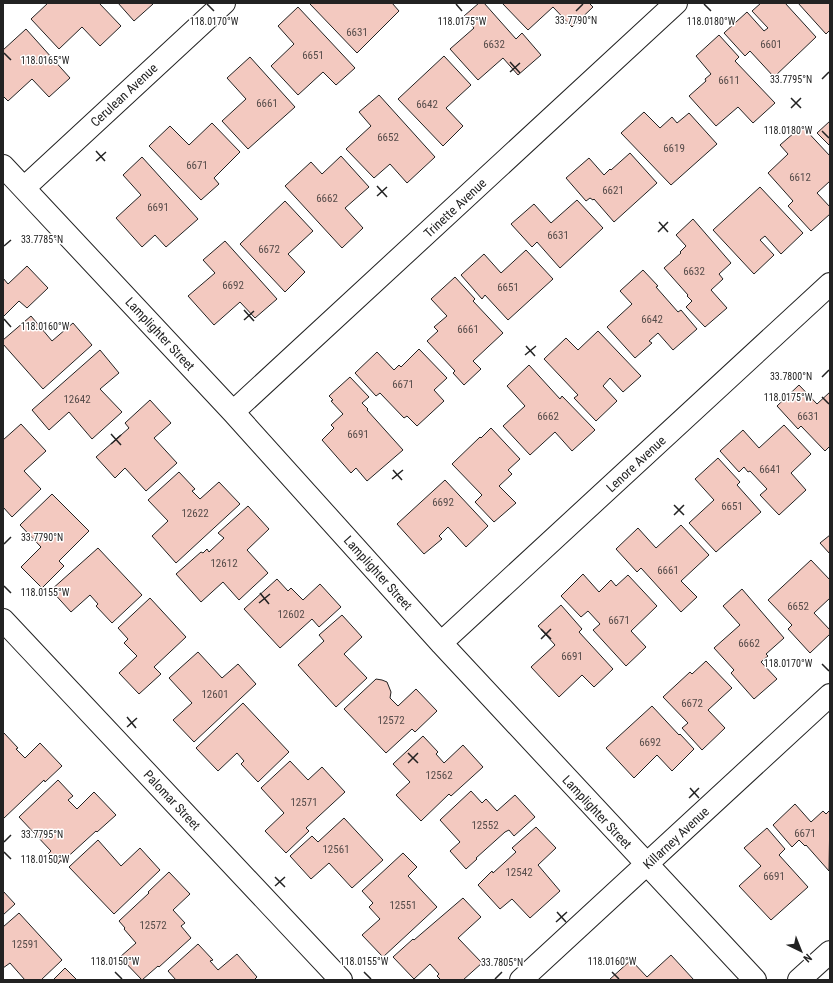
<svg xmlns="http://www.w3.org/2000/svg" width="833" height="983" viewBox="0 0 833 983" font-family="'Roboto Condensed',sans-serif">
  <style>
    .building { fill: #f3c9c0; stroke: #222 }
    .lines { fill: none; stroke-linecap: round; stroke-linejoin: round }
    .minor-casing { stroke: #222; stroke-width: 24 }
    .secondary-casing { stroke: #222; stroke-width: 24 }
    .minor { stroke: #fff; stroke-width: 22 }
    .secondary { stroke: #fff; stroke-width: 22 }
    .ticks { fill: none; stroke: #222; stroke-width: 1.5 }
    .labels { text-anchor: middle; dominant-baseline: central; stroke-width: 3; stroke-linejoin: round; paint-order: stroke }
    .number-label { font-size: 11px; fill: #564c4a }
    .street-label { font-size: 13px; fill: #222; stroke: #fff }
    .ticks-label { font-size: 10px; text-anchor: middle; fill: #222; stroke: #fff; stroke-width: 3; stroke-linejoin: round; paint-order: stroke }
  </style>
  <rect width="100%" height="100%" fill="#fff"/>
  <path class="building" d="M48,3H99L121,26L100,46L82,27L59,49L31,19Z
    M118,3H152L153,4L134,21Z
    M311,3H392L399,11L357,53L310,4Z
    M479,3H484L516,39L522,33L541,55L518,75L503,58L478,80L450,49L474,28L464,16Z
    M502,3H589L593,7L572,27L553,7L528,30Z
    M761,3H785L816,37L774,77L750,51L745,56L724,33L747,12L764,31L768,28L752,11Z
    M798,3H830V30L826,34Z
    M298,7L355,68L336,85L323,72L298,95L271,66L294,44L278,26Z
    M26,29L70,78L49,97L32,79L8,101L3,96V50Z
    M719,35L739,57L735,61L775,103L753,123L738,107L716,126L689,96L706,81L705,79L711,74L696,56Z
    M444,56L471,85L446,108L463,126L443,146L398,99Z
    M250,57L295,107L248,149L222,121L246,99L227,78Z
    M379,95L435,157L407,183L390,164L374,178L346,149L371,126L359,112Z
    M644,112L660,128L672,117L677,123L689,113L717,144L671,185L621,133Z
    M830,121V146L817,133Z
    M212,123L240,152L214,178L219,184L201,200L149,146L170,126L189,145Z
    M802,126L830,156V181L817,193L830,207V214L811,231L788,206L793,201L768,173L788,154L780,145Z
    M630,153L657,183L614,222L594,199L593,200L590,198L586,201L566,178L589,158L604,175L610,169L611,170Z
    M341,156L369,187L345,208L363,228L342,248L285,186L311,162L322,174Z
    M142,157L198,219L166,247L155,235L142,247L116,218L141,195L123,175Z
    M760,187L803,233L781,254L765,236L760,240L774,255L754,274L713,230Z
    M577,200L603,228L560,268L537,242L532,247L511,224L534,204L551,223Z
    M285,201L313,231L288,254L305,272L285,292L240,244Z
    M693,219L731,263L719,274L723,279L711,290L727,308L705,327L686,307L692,301L687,296L688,295L664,268L681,253L680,252L686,246L676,235Z
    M225,241L277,299L255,318L240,302L214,325L188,296L215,273L203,260Z
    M526,250L553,279L508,320L485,295L482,299L461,275L484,254L501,273Z
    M27,266L48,288L27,308L19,301L3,317V278L8,284Z
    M643,270L658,286L656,287L678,312L681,310L697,329L673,350L658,333L649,341L652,343L635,358L607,327L632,304L620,291Z
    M455,277L475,299L473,301L503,333L473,361L481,369L464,385L453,373L455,371L427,341L438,331L434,327L447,316L431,299Z
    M31,316L52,341L73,323L92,345L43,389L3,344V340Z
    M598,331L641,376L623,392L610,378L603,386L617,401L596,421L574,398L578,395L544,359L566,338L578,350Z
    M419,349L447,378L434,390L444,401L417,426L407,416L404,418L380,393L376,396L355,373L377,352L394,370L399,365L401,367Z
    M100,350L119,373L100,389L122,412L92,439L69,412L49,430L32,410Z
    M529,365L560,399L562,396L595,430L572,451L555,432L530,455L503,426L525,406L507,386Z
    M350,377L369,397L362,403L368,409L367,410L403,450L367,481L356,468L351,473L322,440L334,428L331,425L343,414L331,401L333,400L329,396Z
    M799,385L817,404L830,392V446L825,451L801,426L798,429L777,406Z
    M150,400L171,423L154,438L177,463L146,491L125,468L115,478L96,457L129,428L125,423Z
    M21,424L46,451L24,471L41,489L12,517L3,507V440Z
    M784,425L811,454L791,473L806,490L779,515L760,495L767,489L750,471L748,472L744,467L739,472L720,451L743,430L759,448Z
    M491,428L520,459L508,470L512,474L499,486L516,503L494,522L475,502L482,495L452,464L480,437L481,438Z
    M718,458L740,482L737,485L761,512L716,552L689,523L714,500L695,479Z
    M179,472L195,489L192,491L200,499L219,482L240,504L176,563L152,536L168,521L148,500Z
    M445,480L488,526L466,547L448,527L439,536L442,539L424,554L397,524Z
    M52,494L89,531L59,561L64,566L42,588L21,567L41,547L20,525Z
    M248,506L269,529L247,550L268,573L239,600L223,582L201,602L176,574L201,552L203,553L207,549L209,552L224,538L218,533Z
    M681,525L709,555L681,581L697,597L681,612L641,568L637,572L616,549L638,528L656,548Z
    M830,535V554L820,543Z
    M98,548L142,595L112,623L96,606L98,604L90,595L71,612L51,590Z
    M811,560L830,580V598L814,613L830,630V634L810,653L788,629L792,625L768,600Z
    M583,574L599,592L611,580L616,586L628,575L657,606L631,631L646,647L626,666L593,630L600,624L588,611L581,617L561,596Z
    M277,579L288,591L291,588L303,600L320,584L341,607L319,627L312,619L280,648L244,609Z
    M742,589L784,638L766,654L768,656L761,662L777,679L754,699L731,673L734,670L714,648L740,625L723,606Z
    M150,598L186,637L154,667L161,674L139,694L119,673L137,656L124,643L128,639L118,628Z
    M561,605L582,629L579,632L613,669L594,687L582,675L559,697L531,667L555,645L538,626Z
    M342,615L362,637L344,654L367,678L336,707L298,665L324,641L319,635Z
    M198,652L222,678L238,664L256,684L194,742L173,720L192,703L169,678Z
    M706,661L732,688L708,710L725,728L702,750L682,728L688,723L663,697L690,672L692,674Z
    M376,679L382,680L387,682L391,692L390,698L398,706L416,689L437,711L415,732L412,729L386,753L344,709Z
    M243,703L289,752L258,782L241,764L244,761L237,753L218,771L196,748Z
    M652,706L679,735L680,734L694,749L672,771L657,755L634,778L606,748Z
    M4,733L18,748L16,749L25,758L40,743L62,766L45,782L44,780L3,819V734Z
    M423,736L438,752L436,754L444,763L463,745L483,767L451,796L449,794L421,821L396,795L410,782L393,764Z
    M290,761L308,780L322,767L345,792L306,828L309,831L286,853L265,831L284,813L261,788Z
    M58,780L73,796L68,800L77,809L94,792L116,815L97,832L96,831L62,862L61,860L58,864L48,854L51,851L19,817Z
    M471,791L482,803L486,799L497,811L515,795L535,817L514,836L509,830L505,832L476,858L477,859L466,869L450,851L460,842L440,820Z
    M795,804L811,822L823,811L826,814L830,810L829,871L806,845L805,846L799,840L792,847L773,825Z
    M344,818L383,860L352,888L329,863L311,879L290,856L312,836L318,842Z
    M536,827L556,848L538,865L560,891L530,918L512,899L500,909L478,885L492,871L493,873L516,852L512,848Z
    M767,828L785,849L779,855L808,887L771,920L739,886L761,866L744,848Z
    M98,840L121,866L140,848L160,870L114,914L69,867Z
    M403,853L417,867L408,876L437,907L383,957L362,935L380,919L369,907L373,903L362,891Z
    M169,872L190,894L173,910L185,923L181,926L191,938L159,967L158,966L142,980L120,957L136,943L124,929L125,928L119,921L149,893L148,892Z
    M3,891L15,904L3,915Z
    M463,898L481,917L458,938L482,963L463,980H441L437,976L439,974L430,964L414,979L393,957L413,939L414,940Z
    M19,913L62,960L41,980H25L10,963L3,968V927Z
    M198,944L213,960L210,961L218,970L237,954L257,977L254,980H176L168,971Z
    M671,955L694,980H609L631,960L647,977Z
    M65,968L77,980H53Z"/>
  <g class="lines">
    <g class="minor-casing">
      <path id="minor" d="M3,166L233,412L441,643L755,980
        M24,188L224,3
        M233,412L676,3
        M3,620L341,980
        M441,643L830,284
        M521,980L830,695"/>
    </g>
    <g class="secondary-casing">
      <path id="secondary" d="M799,980L830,952"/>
    </g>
    <use href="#minor" class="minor"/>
    <use href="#secondary" class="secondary"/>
  </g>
  <path class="ticks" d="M207,4L214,11M456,4L462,11M704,4L711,11M576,11L583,4M4,53L11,60M510,62L520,73M510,72L520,63M822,79L829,72M791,98L801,108M791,108L801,98M822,131L829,138M96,151L105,161M96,161L106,152M377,186L387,197M377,196L387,187M659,222L668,232M658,232L668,222M4,246L11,240M244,310L254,321M4,319L11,327M244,320L254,311M526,346L535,356M525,355L536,346M822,377L829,370M822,397L829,404M111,434L121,445M111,444L121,435M393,470L402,480M392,479L403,470M674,505L684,515M674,515L684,505M4,544L11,537M4,586L11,593M260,593L269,604M259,603L270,594M541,629L551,639M541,639L551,629M822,664L829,671M127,717L136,728M127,727L137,718M408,753L418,763M408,763L418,753M690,788L699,798M689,798L699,788M4,842L11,835M4,852L11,859M275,877L285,887M275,886L285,877M557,912L566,922M556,922L567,912M115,972L122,979M364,972L371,979M612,972L619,979M495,979L502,972"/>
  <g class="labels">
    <g class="number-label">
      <text x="357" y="32">6631</text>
      <text x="494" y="44">6632</text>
      <text x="771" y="44">6601</text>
      <text x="313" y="55">6651</text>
      <text x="729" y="80">6611</text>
      <text x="267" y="103">6661</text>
      <text x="427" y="104">6642</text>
      <text x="388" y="137">6652</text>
      <text x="674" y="148">6619</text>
      <text x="197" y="165">6671</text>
      <text x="800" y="177">6612</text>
      <text x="613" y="190">6621</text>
      <text x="327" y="198">6662</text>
      <text x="158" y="207">6691</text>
      <text x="558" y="235">6631</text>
      <text x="269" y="249">6672</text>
      <text x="694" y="271">6632</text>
      <text x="233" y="285">6692</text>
      <text x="508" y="287">6651</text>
      <text x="652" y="319">6642</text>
      <text x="468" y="329">6661</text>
      <text x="403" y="384">6671</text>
      <text x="77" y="399">12642</text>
      <text x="548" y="416">6662</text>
      <text x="808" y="416">6631</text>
      <text x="358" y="434">6691</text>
      <text x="770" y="469">6641</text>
      <text x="443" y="502">6692</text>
      <text x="732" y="506">6651</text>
      <text x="195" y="513">12622</text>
      <text x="224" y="563">12612</text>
      <text x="668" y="570">6661</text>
      <text x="798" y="606">6652</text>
      <text x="291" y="614">12602</text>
      <text x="619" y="620">6671</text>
      <text x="749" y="643">6662</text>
      <text x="572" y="656">6691</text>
      <text x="215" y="694">12601</text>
      <text x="692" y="703">6672</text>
      <text x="391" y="720">12572</text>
      <text x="650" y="742">6692</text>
      <text x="439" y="775">12562</text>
      <text x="304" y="802">12571</text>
      <text x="485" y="825">12552</text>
      <text x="805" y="833">6671</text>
      <text x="336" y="849">12561</text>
      <text x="519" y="872">12542</text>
      <text x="774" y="876">6691</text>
      <text x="403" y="905">12551</text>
      <text x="153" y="925">12572</text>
      <text x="25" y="944">12591</text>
    </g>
    <g class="street-label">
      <text transform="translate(124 95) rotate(-43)">Cerulean Avenue</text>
      <text transform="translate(455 208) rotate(-43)">Trinette Avenue</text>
      <text transform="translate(160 334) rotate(47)">Lamplighter Street</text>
      <text transform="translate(636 464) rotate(-43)">Lenore Avenue</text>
      <text transform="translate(378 573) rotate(48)">Lamplighter Street</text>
      <text transform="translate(172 800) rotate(47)">Palomar Street</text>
      <text transform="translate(597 812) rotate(47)">Lamplighter Street</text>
      <text transform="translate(676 838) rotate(-43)">Killarney Avenue</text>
    </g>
  </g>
  <g class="ticks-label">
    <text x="576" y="24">33.7790°N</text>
    <text x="214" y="25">118.0170°W</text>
    <text x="462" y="25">118.0175°W</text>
    <text x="711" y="25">118.0180°W</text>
    <text x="45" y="64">118.0165°W</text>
    <text x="791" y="83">33.7795°N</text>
    <text x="788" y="134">118.0180°W</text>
    <text x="42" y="243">33.7785°N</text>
    <text x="45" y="330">118.0160°W</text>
    <text x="791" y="380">33.7800°N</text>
    <text x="788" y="401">118.0175°W</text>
    <text x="42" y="541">33.7790°N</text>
    <text x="45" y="596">118.0155°W</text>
    <text x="788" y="667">118.0170°W</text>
    <text x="42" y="838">33.7795°N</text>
    <text x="45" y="863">118.0150°W</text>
    <text x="115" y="965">118.0150°W</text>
    <text x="364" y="965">118.0155°W</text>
    <text x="612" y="965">118.0160°W</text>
    <text x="502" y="966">33.7805°N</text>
  </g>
  <rect width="833" height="983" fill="none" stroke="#222222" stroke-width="8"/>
  <g transform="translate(801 951) rotate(137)" stroke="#ffffff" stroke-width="3" paint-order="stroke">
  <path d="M0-3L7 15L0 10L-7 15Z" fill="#222222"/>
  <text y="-6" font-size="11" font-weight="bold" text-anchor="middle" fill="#222222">N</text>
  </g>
</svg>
